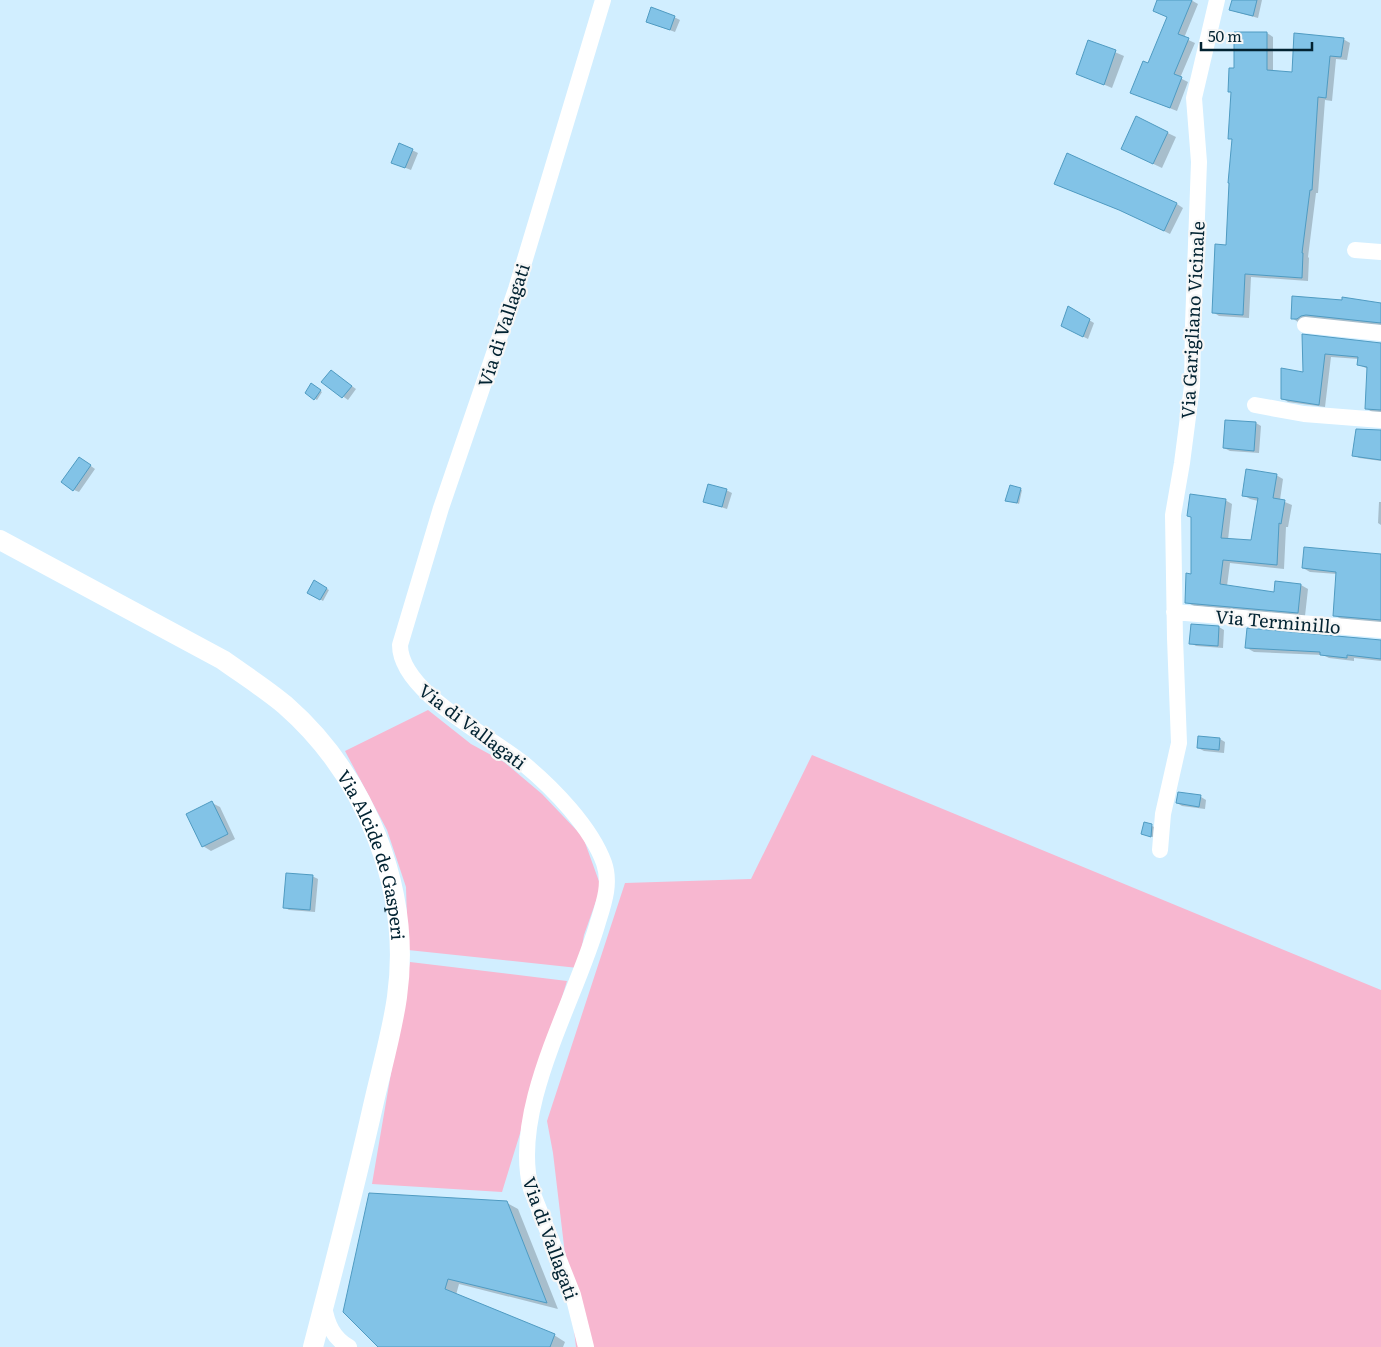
<svg xmlns="http://www.w3.org/2000/svg" width="1381" height="1347" viewBox="0 0 1381 1347" font-family="Literata,serif">
  <style>
    .green { fill: #f7b7d0 }
    .shadow { fill: #0003 }
    .building { fill: #82c3e7; stroke: #4f9bc2 }
    .lines { fill: none; stroke-linecap: round; stroke-linejoin: round }
    .minor { stroke: #fff; stroke-width: 16 }
    .tertiary { stroke: #fff; stroke-width: 20 }
    .labels { text-anchor: middle; dominant-baseline: central; stroke-width: 4.5; stroke-linejoin: round; paint-order: stroke }
    .street-label { font-size: 18px; fill: #022332; stroke: #f6f6f6 }
  </style>
  <rect width="100%" height="100%" fill="#d1eeff"/>
  <path class="green" d="M428,710L471,744L504,762L542,794L583,837L601,887L584,935L578,968L408,950L406,887L387,830L345,751Z
    M812,755L1381,990V1347H576L553,1153L547,1121L625,883L751,879Z
    M410,962L567,981L502,1192L372,1184Z"/>
  <path class="shadow" d="M1159,0H1191L1198,4L1184,38L1195,43L1180,78L1188,82L1177,111L1139,96L1148,65L1168,17Z
    M1233,0H1262L1258,18L1236,12L1231,9Z
    M674,17L680,20L675,32L647,22Z
    M1236,33H1267L1273,37V72L1293,73L1343,39L1350,43L1347,60L1336,59L1332,101L1325,100L1318,193H1316L1308,257L1309,258L1308,281L1251,277L1249,318L1219,316L1213,312L1228,246L1233,140L1230,138L1233,93L1229,91L1235,70Z
    M1089,41L1124,56L1112,88L1077,73Z
    M1137,118L1176,137L1162,168L1130,153Z
    M412,150L418,153L411,170L398,165Z
    M1062,187L1177,204L1183,208L1170,234L1127,213Z
    M1293,298L1381,304V302V325L1298,322L1292,318Z
    M1069,308L1094,323L1088,339L1068,329Z
    M1303,336L1381,344V413L1372,412L1366,408L1368,369L1359,365V359L1331,357L1325,407L1288,402L1282,398L1304,373Z
    M331,371L356,389L348,400L323,382Z
    M312,385L322,392L317,400L306,393Z
    M1256,423L1261,426L1259,453L1230,451L1224,448Z
    M1381,430V461L1359,458L1354,455Z
    M84,461L95,469L79,492L74,490Z
    M1276,475L1283,479L1280,500L1292,505L1288,527H1286L1284,569L1230,563L1227,586L1275,593L1301,585L1308,589L1305,616L1194,606L1186,602L1193,575L1225,500L1232,504L1228,540L1252,542L1258,501L1250,499L1243,495Z
    M1020,489L1022,490L1019,504L1009,501Z
    M726,490L732,493L727,509L705,502Z
    M1379,502H1381V525L1378,523Z
    M1381,556V623L1341,619L1334,615L1337,574L1310,572L1303,568Z
    M314,582L329,590L323,601L308,592Z
    M1219,627L1224,630L1223,648L1196,646L1191,643Z
    M1381,641V661L1354,658V661L1329,658L1323,655L1254,652L1247,648Z
    M1199,737L1220,739L1225,742L1224,753L1204,751L1198,748Z
    M1179,793L1201,797L1206,800L1205,809L1182,806L1177,803Z
    M212,803L220,807L235,839L211,851L203,846Z
    M1152,826L1154,827L1153,837L1142,834Z
    M312,876L318,879L315,912L289,910L284,907Z
    M507,1203L518,1209L558,1309L459,1284L456,1295L554,1335L565,1342L563,1347H380Z"/>
  <path class="building" d="M1157,0H1192L1178,34L1189,38L1174,74L1182,77L1170,108L1130,93L1143,61L1148,63L1167,17L1153,11Z
    M1232,0H1257L1253,16L1229,10Z
    M651,7L675,16L670,30L646,22Z
    M1234,32H1267V70L1292,72L1294,33L1344,38L1341,57L1330,56L1326,98L1318,97L1312,190H1310L1302,253H1303L1302,278L1245,274L1243,315L1212,313L1215,244L1226,245L1229,183H1228L1232,139H1228L1231,92H1228L1229,68H1234Z
    M1088,40L1116,50L1104,85L1076,74Z
    M1136,116L1168,132L1153,164L1121,149Z
    M399,143L413,149L405,168L391,163Z
    M1067,153L1177,203L1164,231L1119,210L1054,184Z
    M1292,296L1342,300V297L1381,303V323L1306,315L1301,316L1297,319H1291Z
    M1068,306L1090,319L1083,337L1061,326Z
    M1302,334L1381,343V410L1365,409L1367,367L1357,365L1358,357L1325,354L1319,405L1281,399V368L1303,372Z
    M331,370L352,386L342,398L321,382Z
    M311,383L321,390L314,400L305,393Z
    M1225,420L1256,422L1254,451L1223,448Z
    M1356,429L1381,430V460L1352,456Z
    M79,457L91,465L73,491L61,482Z
    M1246,469L1277,474L1273,498L1285,500L1281,524L1279,523L1277,565L1223,560L1220,584L1274,592L1275,581L1301,584L1298,613L1185,603L1186,573L1191,574V517L1187,516L1190,494L1226,499L1221,538L1251,540L1258,498L1242,496Z
    M708,484L727,489L722,507L703,502Z
    M1010,485L1021,488L1017,503L1005,501Z
    M1304,547L1381,554V620L1333,616L1336,572L1302,568Z
    M314,580L327,588L320,600L307,593Z
    M1191,624L1219,626L1218,646L1189,644Z
    M1247,628L1381,640V659L1347,655V658L1320,655V652L1245,648Z
    M1198,736L1220,738L1219,750L1197,748Z
    M1178,792L1201,795L1199,807L1176,803Z
    M212,801L228,834L202,847L186,814Z
    M1144,822L1152,824L1151,837L1141,834Z
    M286,873L313,875L310,910L283,908Z
    M369,1193L507,1201L547,1303L448,1279L445,1289L555,1334L550,1347H378L343,1312Z"/>
  <g class="lines">
    <path class="minor" d="M1355,250L1381,252
      M1305,325L1381,333
      M1255,405L1304,414L1381,420
      M1174,612L1381,630
      M1160,850L1163,814L1179,743L1175,638L1173,515L1182,463L1192,386L1193,325L1199,162L1194,98L1217,0
      M324,1306C327,1324 333,1338 349,1347
      M586,1347L573,1295L531,1189C510,1108 576,1000 598,922C604,903 611,883 604,863C591,827 553,788 524,764C490,736 400,692 400,645L441,508L516,289L603,0"/>
    <path class="tertiary" id="s1" d="M0,540L223,660C244,675 266,689 285,705C366,776 412,890 397,997C392,1033 381,1070 373,1106C355,1186 334,1267 313,1347"/>
  </g>
  <g class="labels">
    <g class="street-label">
      <text transform="translate(1192 320) rotate(-87)">Via Garigliano Vicinale</text>
      <text transform="translate(503 325) rotate(-72)">Via di Vallagati</text>
      <text transform="translate(1278 621) rotate(5)">Via Terminillo</text>
      <text transform="translate(473 726) rotate(37)">Via di Vallagati</text>
      <text stroke="none"><textPath href="#s1" startOffset="508">Via Alcide de Gasperi</textPath></text>
      <text transform="translate(551 1238) rotate(70)">Via di Vallagati</text>
    </g>
  </g>
  <path d="M1201 42v8h111v-8" fill="none" stroke="#022332" stroke-width="2.5"/>
  <text x="1208" y="42" font-size="15" fill="#022332" stroke="#f6f6f6" stroke-width="4" paint-order="stroke">50 m</text>
</svg>
